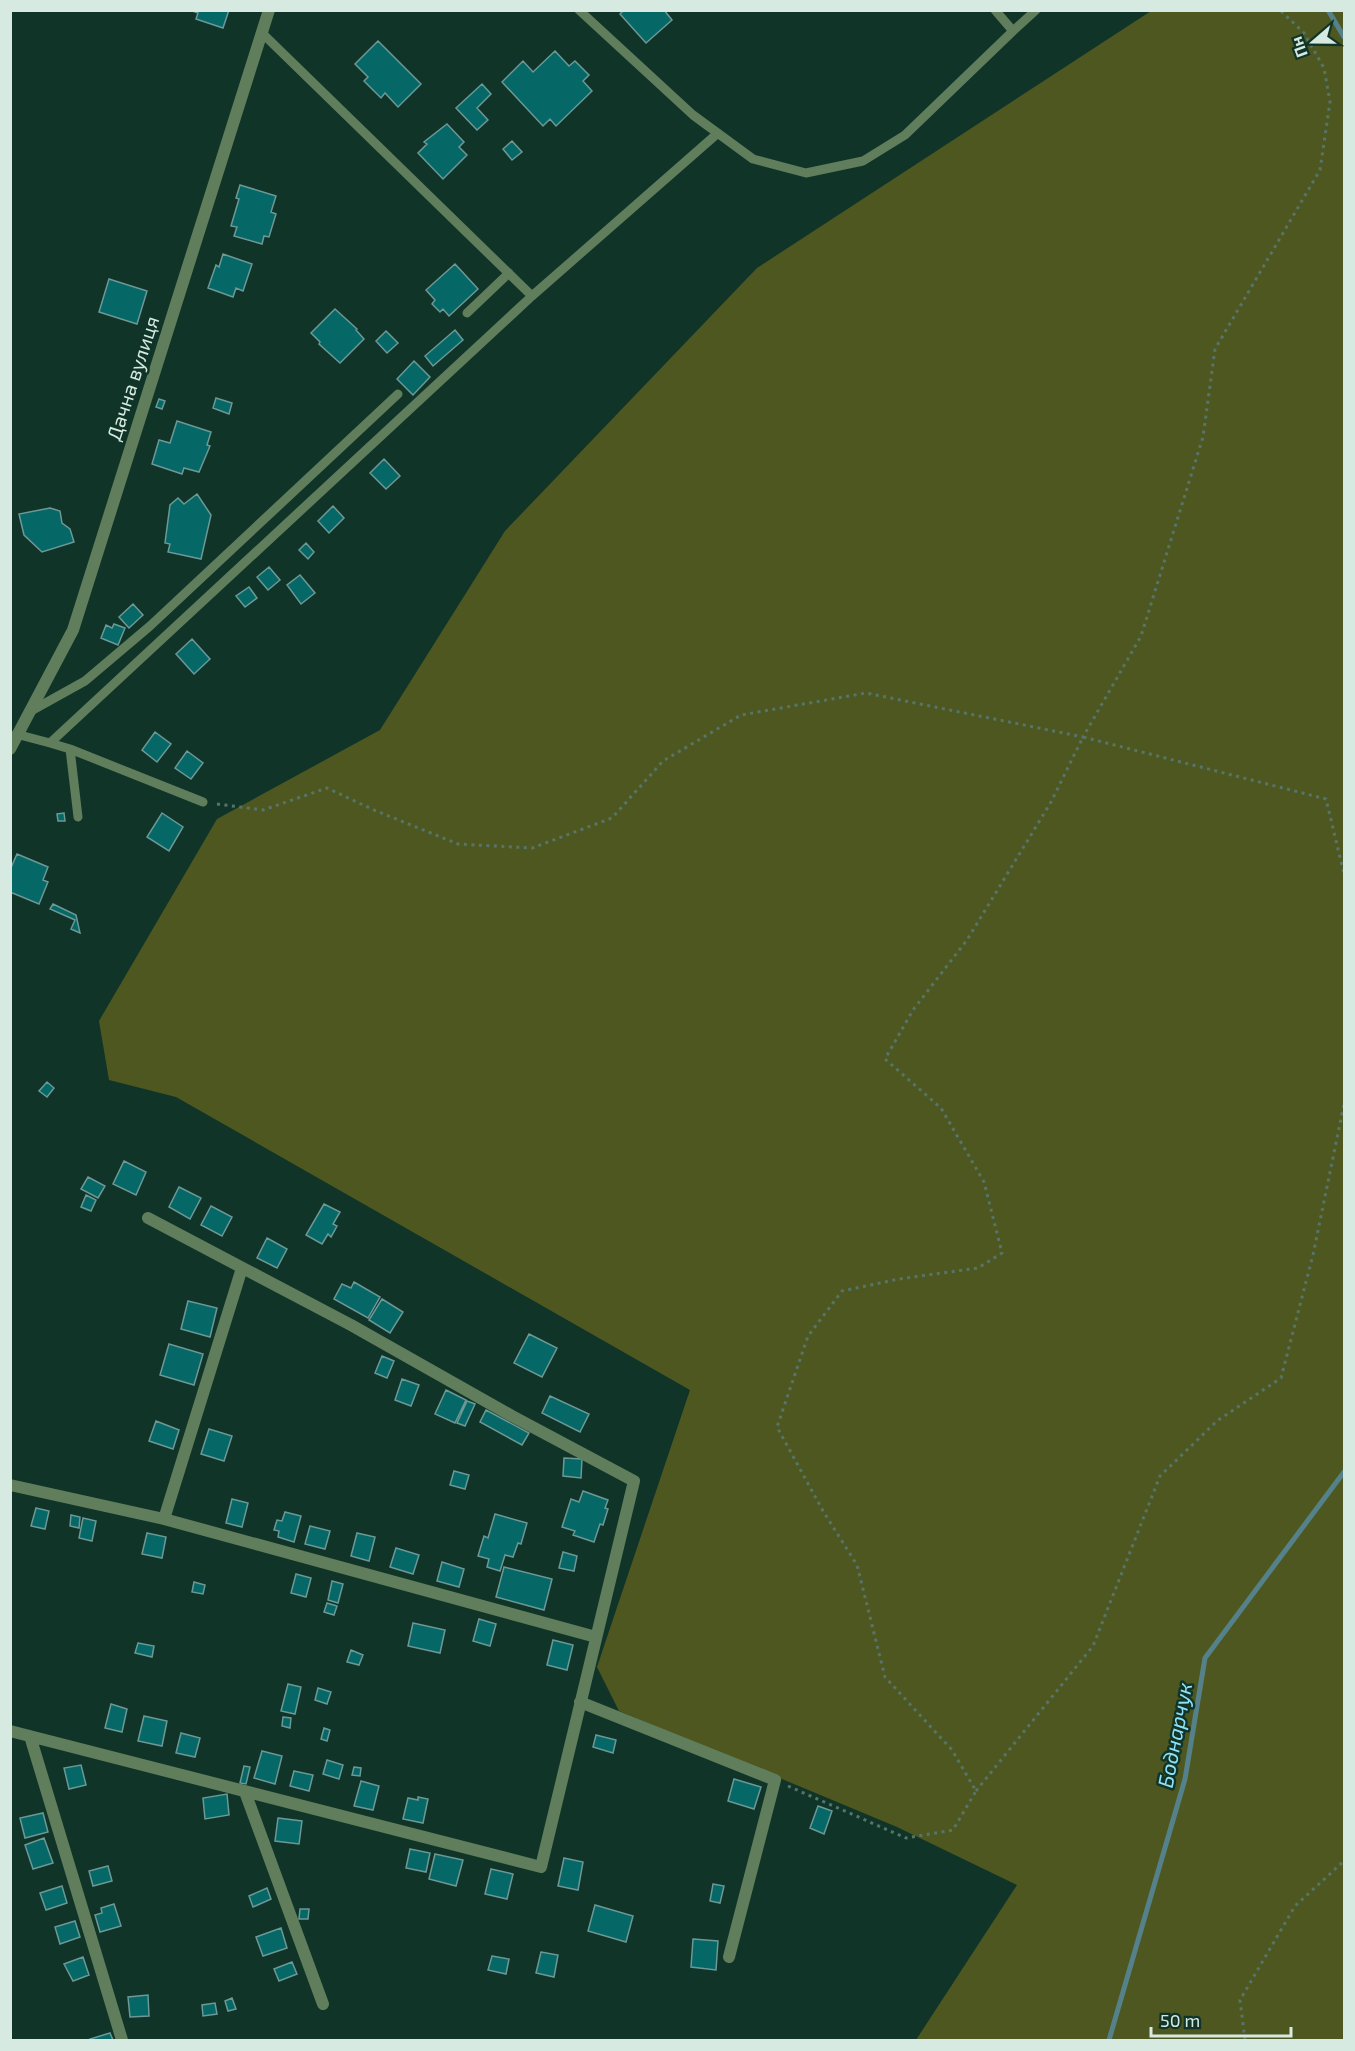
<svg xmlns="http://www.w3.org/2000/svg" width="1355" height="2051" viewBox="0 0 1355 2051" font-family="'Exo 2',sans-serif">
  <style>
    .forest { fill: #4f5720 }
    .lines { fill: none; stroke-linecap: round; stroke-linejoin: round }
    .stream { stroke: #55828a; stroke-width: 5 }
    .building { fill: #056766; stroke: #6c9896; stroke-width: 1.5 }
    .path { stroke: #567569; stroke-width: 3; stroke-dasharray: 3 4.5; stroke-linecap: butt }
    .lane { stroke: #607e5c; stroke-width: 9 }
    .street { stroke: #607e5c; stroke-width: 12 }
    .labels { text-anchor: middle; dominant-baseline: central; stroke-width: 5; stroke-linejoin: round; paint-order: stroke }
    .street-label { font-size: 20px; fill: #d7eae2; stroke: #103528 }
    .water-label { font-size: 21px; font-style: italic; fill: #90e2fa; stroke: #103528 }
  </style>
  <rect width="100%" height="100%" fill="#103528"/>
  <path class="forest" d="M1151,11H1344V2040H916L1017,1885L897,1827L619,1711L597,1667L690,1390L176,1097L109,1080L99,1021L217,819L380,730L505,531L757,268Z"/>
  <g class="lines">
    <path class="stream" d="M1328,10L1344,37
      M1109,2040L1185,1779L1205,1658L1344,1472"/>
  </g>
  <path class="building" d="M190,10H229L223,28L196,19L198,13Z
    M624,10H664L672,20L646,43L620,14Z
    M378,41L421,84L398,107L385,93L381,98L364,81L368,77L355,64Z
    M555,51L569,66L575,61L589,75L583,81L592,91L556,126L550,119L543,126L502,82L523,61L533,72Z
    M482,84L491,94L477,108L488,120L477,130L456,108Z
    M447,124L464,142L459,147L467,155L443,179L418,153L427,144L424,142Z
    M512,141L522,152L512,160L503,149Z
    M240,185L276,196L271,212L276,214L269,237L264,236L262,244L234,236L237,227L231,226L239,199L236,198Z
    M223,254L252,264L243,291L236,288L233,297L208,288L216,265L219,267Z
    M455,264L478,289L449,316L443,309L440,312L432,304L435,300L426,290Z
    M109,279L147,291L137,324L99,312Z
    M335,309L357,329L356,330L364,339L340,363L319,344L320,342L311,333Z
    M455,330L463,340L433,366L425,356Z
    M386,331L398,343L387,353L376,341Z
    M414,361L430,377L413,395L397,379Z
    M216,398L232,403L229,414L213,408Z
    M159,399L165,401L162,409L156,407Z
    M177,421L211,432L207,445L210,446L199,472L184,468L182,474L152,464L159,440L170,443Z
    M384,459L400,476L386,489L370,473Z
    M197,494L211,515L201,559L168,552L170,544L165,543L170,505L178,498L184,504Z
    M333,506L344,518L329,533L318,521Z
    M50,508L60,511L62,523L70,529L74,542L42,552L24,535L19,514Z
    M306,543L314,552L308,559L299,550Z
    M269,567L280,580L268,590L257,577Z
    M300,575L315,593L301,604L287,585Z
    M249,587L257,598L245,607L236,596Z
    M133,604L143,615L129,628L119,617Z
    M114,624L125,628L118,645L101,638L106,625L112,628Z
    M192,639L210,659L194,674L176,654Z
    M155,732L171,744L157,762L142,750Z
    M187,751L203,763L191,779L175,768Z
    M64,813L65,821H58L57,814Z
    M162,813L183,827L169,851L147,837Z
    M17,854L48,867L43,880L48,882L39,904L10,892V870Z
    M53,904L76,915L80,933L71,929L75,920L50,909Z
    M47,1082L54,1088L47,1097L39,1091Z
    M124,1161L146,1172L136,1195L113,1184Z
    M88,1177L105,1186L98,1198L81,1189Z
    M179,1187L201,1198L190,1219L169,1207Z
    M86,1195L96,1200L91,1211L81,1207Z
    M324,1204L340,1212L333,1224L337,1226L331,1237L328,1234L322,1244L306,1235Z
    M211,1206L232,1217L222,1236L201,1225Z
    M267,1238L287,1249L277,1268L257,1258Z
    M354,1282L380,1297L368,1318L334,1299L342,1284L351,1288Z
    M382,1299L403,1312L390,1333L369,1320Z
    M188,1301L217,1308L210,1337L181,1329Z
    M529,1334L557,1348L542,1377L514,1363Z
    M169,1344L203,1354L194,1385L160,1375Z
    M382,1356L394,1361L387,1378L375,1373Z
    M402,1379L419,1385L411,1406L395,1400Z
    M446,1390L466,1400L455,1423L435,1414Z
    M550,1396L589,1414L580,1432L542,1413Z
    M467,1401L475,1404L465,1426L457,1423Z
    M486,1410L529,1433L522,1445L480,1422Z
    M156,1421L179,1430L173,1449L149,1441Z
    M209,1429L232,1436L224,1461L201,1454Z
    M564,1458L582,1459L581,1478L563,1476Z
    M454,1471L469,1475L465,1489L450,1485Z
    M583,1491L608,1500L605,1508L608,1509L603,1525L600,1524L594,1542L573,1535L575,1531L562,1527L571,1499L579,1502Z
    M232,1499L248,1503L242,1527L226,1523Z
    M36,1508L49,1511L45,1529L31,1526Z
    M285,1512L301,1516L294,1542L278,1537L279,1531L274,1530L277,1520L282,1521Z
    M495,1514L527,1523L521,1544L518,1543L513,1557L505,1555L500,1571L487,1567L489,1559L478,1556L484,1536L488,1538Z
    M71,1515L80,1517L79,1528L70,1526Z
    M83,1518L96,1521L92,1541L79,1538Z
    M310,1526L330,1531L325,1549L305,1544Z
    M147,1533L166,1537L162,1558L142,1554Z
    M357,1533L375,1537L369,1561L351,1556Z
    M396,1548L419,1555L413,1574L390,1567Z
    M563,1552L577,1556L574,1571L559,1568Z
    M442,1562L464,1569L459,1587L437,1581Z
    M504,1567L552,1579L544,1610L496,1597Z
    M296,1574L311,1578L306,1597L291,1593Z
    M332,1581L343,1584L338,1603L328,1600Z
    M194,1582L205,1585L203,1594L192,1592Z
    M327,1603L337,1606L334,1615L324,1612Z
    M479,1619L496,1624L490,1646L473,1641Z
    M413,1623L445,1630L440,1653L408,1646Z
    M553,1640L573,1645L567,1670L547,1665Z
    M138,1643L154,1646L152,1657L135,1653Z
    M351,1650L363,1655L359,1665L347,1662Z
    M288,1684L301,1687L295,1714L281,1711Z
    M318,1688L331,1692L327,1704L315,1700Z
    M111,1704L127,1709L122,1732L105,1728Z
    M144,1716L167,1721L162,1746L138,1741Z
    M283,1717L291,1718L290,1728L282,1726Z
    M324,1728L330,1730L327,1741L321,1739Z
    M181,1733L200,1738L195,1757L176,1753Z
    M596,1735L616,1740L613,1753L593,1747Z
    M262,1751L282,1756L275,1784L254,1778Z
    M327,1760L343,1765L339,1779L323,1774Z
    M81,1765L86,1785L69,1789L64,1768Z
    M244,1766L250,1767L246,1784L240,1783Z
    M354,1767L361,1768L360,1776L352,1775Z
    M294,1771L313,1775L309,1791L290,1786Z
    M734,1779L761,1787L754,1809L728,1801Z
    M361,1781L379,1786L373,1810L354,1806Z
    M227,1794L229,1815L205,1819L203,1798Z
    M418,1797L428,1799L423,1823L403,1819L408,1798L418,1800Z
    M818,1806L832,1811L824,1834L810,1828Z
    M43,1813L48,1832L25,1838L20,1818Z
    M278,1818L302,1821L299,1844L275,1841Z
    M44,1838L53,1863L33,1869L25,1845Z
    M410,1849L430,1853L426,1872L406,1868Z
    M435,1854L463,1860L456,1886L429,1879Z
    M564,1858L583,1862L578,1890L558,1886Z
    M108,1866L112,1881L93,1886L89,1871Z
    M491,1869L513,1874L507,1899L485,1894Z
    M713,1884L724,1886L720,1903L710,1901Z
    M62,1886L67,1903L46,1910L40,1893Z
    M267,1888L271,1899L253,1907L249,1896Z
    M114,1904L121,1926L100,1932L95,1915L102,1913L101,1908Z
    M595,1905L633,1916L626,1942L588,1931Z
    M300,1909H309L308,1919H299Z
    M75,1921L80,1937L60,1944L55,1927Z
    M281,1928L287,1948L263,1956L256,1937Z
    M693,1939L718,1941L716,1970L691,1967Z
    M541,1952L558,1955L554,1977L536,1973Z
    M492,1956L509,1959L506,1974L488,1970Z
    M83,1957L89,1975L73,1981L64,1964Z
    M292,1962L297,1974L279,1981L274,1969Z
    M148,1995L149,2016L130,2017L128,1997Z
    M232,1998L236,2009L228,2011L225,2001Z
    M215,2003L217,2014L203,2016L202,2005Z
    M110,2033L113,2040H91L90,2039Z"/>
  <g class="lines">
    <path class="path" d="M217,804L263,810L327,788L374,810L458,844L532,848L612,818L663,761L741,715L866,693L1083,737L1141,636L1203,437L1215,349L1320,170L1330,102L1324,68L1304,33L1280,10
      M788,1786L906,1838L953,1830L976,1791L952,1750L885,1677L857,1565L823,1511L777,1427L808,1336L842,1291L899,1279L978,1268L1002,1253L984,1182L941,1108L885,1059L913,1010L967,940L1051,802L1083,737L1326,799L1344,874
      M976,1791L1093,1646L1160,1476L1217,1421L1281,1378L1313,1255L1344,1104
      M1245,2040L1240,2000L1295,1906L1344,1861"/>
    <path class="lane" d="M579,10L693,115L753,159L806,173L863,161L905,135L1013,31L995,10
      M1013,31L1036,10
      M262,33L532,296L718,133
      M467,313L509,273
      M31,711L85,681L150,626L398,394
      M16,734L50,743L532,296
      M50,743L70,749L78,817
      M70,749L203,802"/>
    <path class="street" d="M10,749L73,630L269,10
      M10,1485L164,1519L596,1637
      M164,1519L242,1268
      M580,1702L775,1780L729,1957
      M10,1731L541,1867L634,1481L512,1416L351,1325L148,1218
      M30,1736L122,2040
      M245,1792L323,2004"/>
  </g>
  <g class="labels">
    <g class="street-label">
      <text transform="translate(132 378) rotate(-72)">Дачна вулиця</text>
    </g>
    <g class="water-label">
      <text transform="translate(1174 1735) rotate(-79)">Боднарчук</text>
    </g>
  </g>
  <rect width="1355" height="2051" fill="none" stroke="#d7eae2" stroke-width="24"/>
  <g transform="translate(1313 42) rotate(250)" stroke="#103528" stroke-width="4.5" paint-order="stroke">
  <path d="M0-4.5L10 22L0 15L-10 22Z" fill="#d7eae2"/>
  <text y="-9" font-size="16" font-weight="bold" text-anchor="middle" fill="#d7eae2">Пн</text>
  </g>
  <path d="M1151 2027v9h140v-9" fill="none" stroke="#d7eae2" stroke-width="3"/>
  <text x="1160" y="2027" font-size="18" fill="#d7eae2" stroke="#103528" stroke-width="4.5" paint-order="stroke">50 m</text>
</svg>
